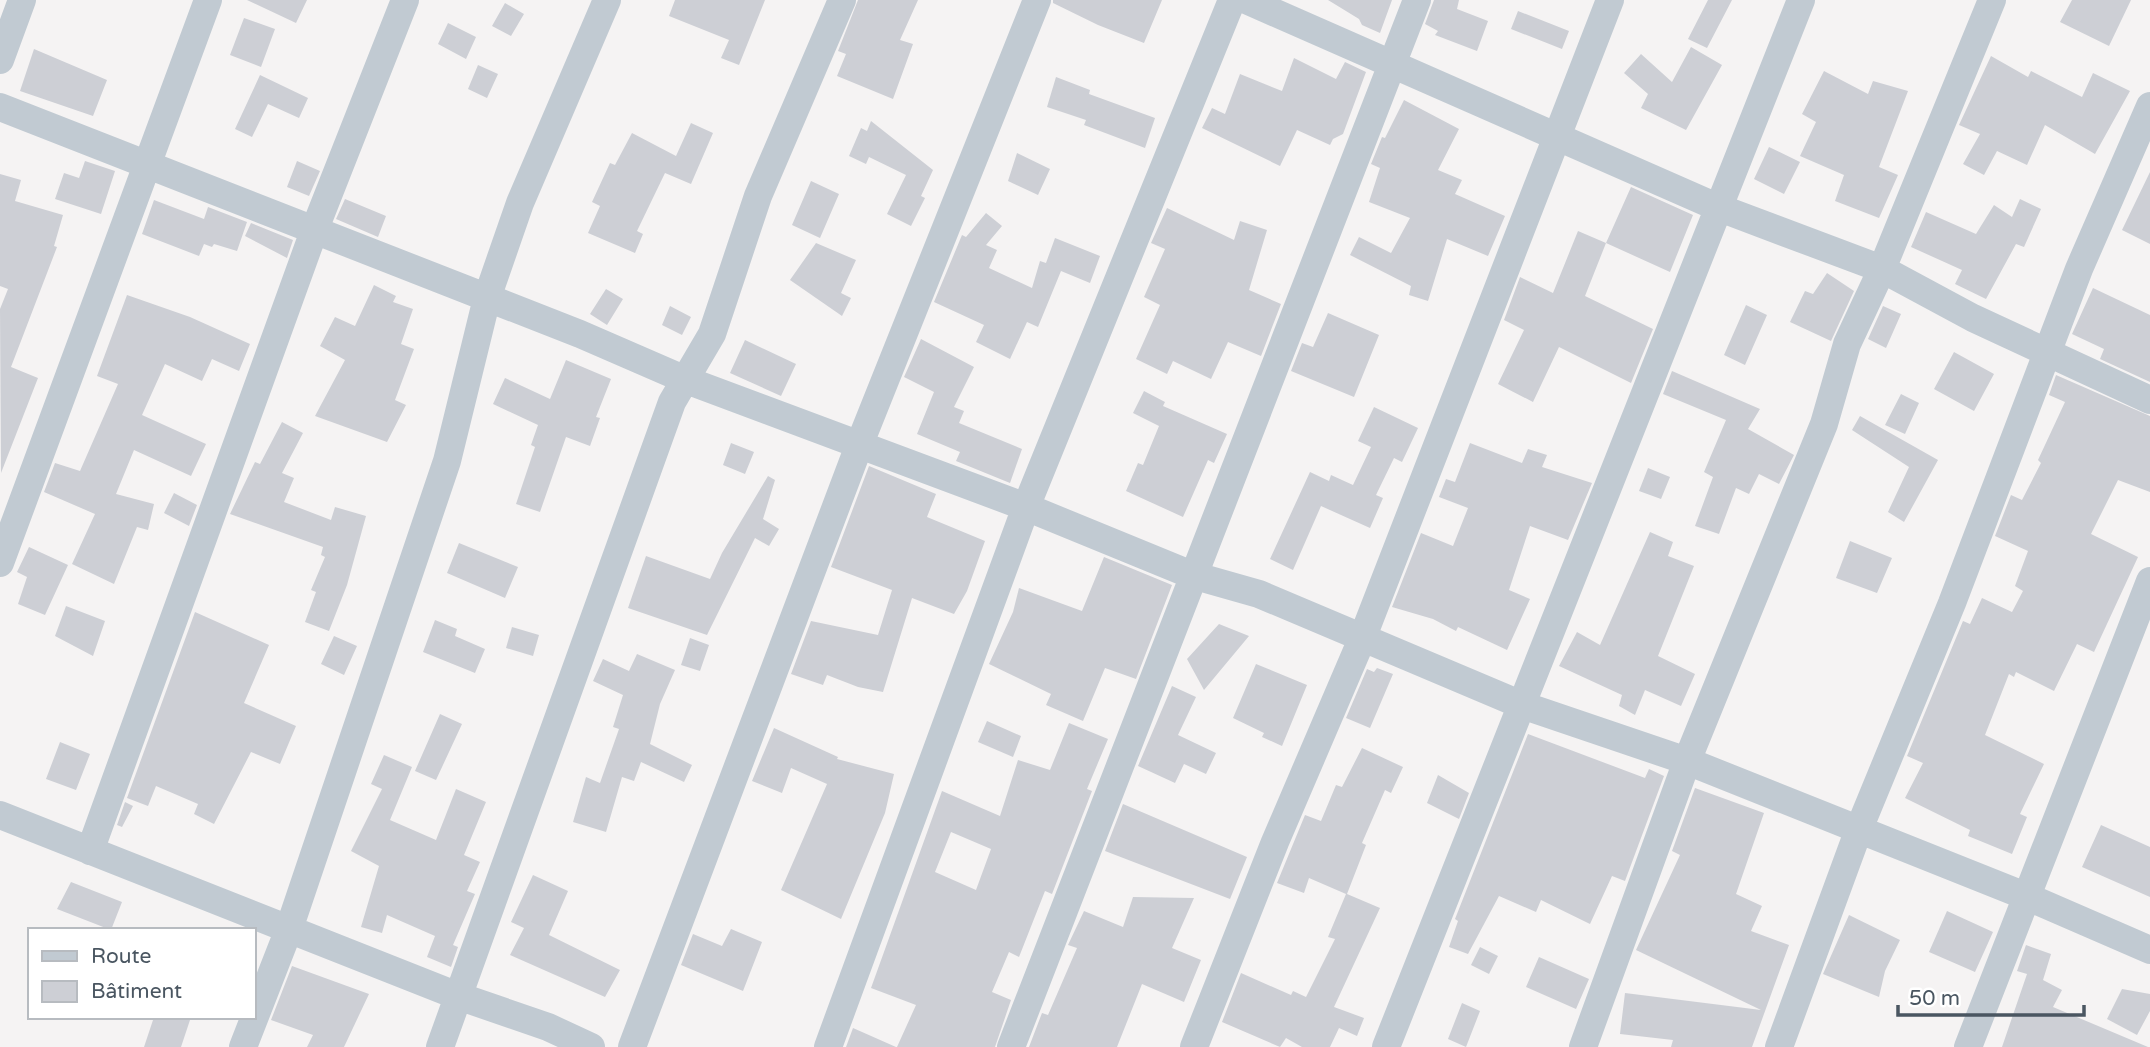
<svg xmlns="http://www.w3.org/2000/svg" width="2150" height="1047" viewBox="0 0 2150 1047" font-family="'Varela Round',sans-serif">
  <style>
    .building { fill: #cdcfd5; fill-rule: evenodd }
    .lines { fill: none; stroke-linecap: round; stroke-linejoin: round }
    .street { stroke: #c1cad2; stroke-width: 28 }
  </style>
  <rect width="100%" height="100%" fill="#f5f3f3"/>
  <path class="building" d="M247,0H307L296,23Z
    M675,0H765L739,65L721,58L729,40L669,16Z
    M858,0H918L900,40L913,44L893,99L837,76L846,54L838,51Z
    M1053,0H1162L1144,43L1098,25L1053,3Z
    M1328,0H1392L1380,33L1362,25L1359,19Z
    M1434,0H1459L1457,9L1488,21L1477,51L1435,35L1438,31L1425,24Z
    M1708,0H1732L1707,48L1688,39Z
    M2072,0H2131L2109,46L2060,22Z
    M505,3L524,14L511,36L492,26Z
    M1518,11L1569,31L1562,49L1511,29Z
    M244,18L275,29L261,67L230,55Z
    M448,23L476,37L466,59L438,44Z
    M1691,47L1722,65L1686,130L1641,108L1648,94L1624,73L1641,54L1672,82Z
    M34,49L107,80L93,116L20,91Z
    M1991,56L2028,77L2031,71L2082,97L2093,73L2130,91L2095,154L2045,125L2027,165L1997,151L1984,175L1963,164L1980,134L1959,125Z
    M1294,58L1336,79L1345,62L1366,72L1343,134L1333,139L1330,145L1297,130L1280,166L1202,128L1212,108L1225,114L1240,74L1282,91Z
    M478,65L498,74L487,98L468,89Z
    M1824,71L1868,94L1873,81L1908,91L1879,167L1898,175L1879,218L1835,201L1844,175L1800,156L1816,122L1802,114Z
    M260,75L308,98L299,118L268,104L252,137L235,129Z
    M1056,77L1090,90L1089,94L1155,118L1145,148L1084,125L1086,120L1047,107Z
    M1404,100L1459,129L1438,170L1462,180L1455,194L1505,216L1488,256L1447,239L1428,301L1409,295L1411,286L1350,255L1359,237L1391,253L1410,218L1369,202L1380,168L1371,164L1382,137L1385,138Z
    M871,121L933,170L921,196L925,198L911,226L887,214L906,175L869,157L866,164L849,156L861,128L867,131Z
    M691,123L713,133L691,184L665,173L637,231L643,234L635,253L588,233L600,206L592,202L610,163L615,165L632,133L676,156Z
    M1769,147L1800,162L1784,194L1754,179Z
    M1017,153L1050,169L1038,195L1008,181Z
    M85,161L115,171L101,214L55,199L64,173L79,178Z
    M297,161L320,171L309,196L287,187Z
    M2150,172V244L2122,230Z
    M0,174L21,180L15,201L63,215L54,246L57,247L11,367L38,378L1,473L0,309L8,289L0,286Z
    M811,181L839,194L820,238L792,225Z
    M1631,187L1693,215L1670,272L1606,243Z
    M345,199L386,216L378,237L336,219Z
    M2020,199L2041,209L2024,247L2016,244L1986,299L1955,284L1962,270L1911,247L1926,212L1976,234L1994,205L2012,217Z
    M154,200L204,219L208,207L247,222L237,251L214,244L212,247L204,244L199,256L142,234Z
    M1167,208L1234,240L1240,221L1267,230L1249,290L1281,304L1261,356L1228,342L1211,379L1173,361L1167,374L1136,359L1160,305L1144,297L1165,249L1151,243Z
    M986,213L1002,226L986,245L997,250L989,268L1032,288L1040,261L1046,263L1055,238L1100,256L1090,283L1061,271L1038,327L1027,322L1010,359L976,342L984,325L934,302L962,235L966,237Z
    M251,223L293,240L287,258L245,236Z
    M1578,231L1606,243L1585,296L1653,329L1631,383L1559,347L1533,402L1498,384L1524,330L1504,320L1520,277L1553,293Z
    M816,243L856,260L841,293L851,298L842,316L790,280Z
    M1827,273L1854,291L1831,341L1790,322L1805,291L1813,294Z
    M374,285L396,296L393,302L413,309L401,344L414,349L395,400L406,405L387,442L315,416L345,360L320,346L335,317L355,326Z
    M2093,288L2150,315V382L2100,359L2104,349L2072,334Z
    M606,289L623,299L607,325L590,314Z
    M127,295L190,317L250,344L239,371L212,359L202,381L165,364L142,415L206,444L191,476L134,450L116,494L154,504L148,530L137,527L114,584L72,564L95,514L44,492L55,463L80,471L118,384L97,376Z
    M1746,305L1767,315L1745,365L1724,355Z
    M670,306L691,317L682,335L662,325Z
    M1883,306L1901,314L1886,348L1868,339Z
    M1328,313L1379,335L1354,397L1291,371L1302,343L1313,347Z
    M921,339L974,367L954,407L964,411L959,423L1022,449L1010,483L956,461L960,452L917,434L934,392L904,377Z
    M745,340L796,364L781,396L730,373Z
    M1954,352L1994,374L1974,411L1934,389Z
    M566,360L611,379L596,417L600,418L590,446L566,437L540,512L516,504L535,447L531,445L538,425L493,404L505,378L550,399Z
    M1672,371L1760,409L1748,429L1794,455L1779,484L1759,474L1749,494L1736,488L1719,534L1695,526L1713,477L1704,472L1726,420L1663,394Z
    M2056,375L2150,416V492L2118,480L2091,534L2138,557L2094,652L2077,644L2054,691L2016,672L2014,677L2009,674L1985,735L2044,764L2020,814L2027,817L2012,854L1968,836L1970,830L1905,798L1923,763L1907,756L1963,621L1970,624L1982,598L2012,612L2023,591L2015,586L2028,551L1995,536L2011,495L2022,500L2041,463L2038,460L2065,402L2049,395Z
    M1144,391L1165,402L1163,406L1227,434L1214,463L1208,460L1183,517L1126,491L1138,463L1143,465L1159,426L1133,413Z
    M1901,394L1919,403L1905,434L1885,425Z
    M1374,407L1418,428L1402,462L1394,458L1376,495L1383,498L1370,528L1321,506L1293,570L1270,559L1310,472L1329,481L1331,475L1353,485L1371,447L1358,441Z
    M1860,416L1938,460L1904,522L1888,512L1909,467L1852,430Z
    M282,422L303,433L282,473L294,478L284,502L331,520L335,507L366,516L347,585L329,631L305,622L316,592L311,590L325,557L321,555L323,547L230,514L255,462L260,464Z
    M731,443L754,452L745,474L723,465Z
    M1470,443L1522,463L1528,449L1547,455L1542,467L1592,483L1568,540L1530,526L1509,590L1530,599L1507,650L1458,627L1456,631L1433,619L1392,607L1421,533L1453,546L1468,508L1439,497L1446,479L1455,482Z
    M869,466L936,494L927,517L985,541L967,591L954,614L912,598L883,692L858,687L827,675L823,685L791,674L811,621L878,635L892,590L831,567Z
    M1648,468L1670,477L1661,499L1639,491Z
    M768,476L775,480L763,519L779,529L769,546L755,538L707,635L628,608L646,556L710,579L722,553Z
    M174,493L197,505L189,526L164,513Z
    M1650,532L1673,542L1668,556L1694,566L1658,656L1695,674L1681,706L1645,690L1635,715L1619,706L1622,695L1559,666L1577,632L1600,645Z
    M1850,541L1892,558L1877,593L1836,578Z
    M459,543L518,567L505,598L447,573Z
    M29,547L68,565L45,615L18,604L27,577L17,572Z
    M1104,557L1172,585L1136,679L1105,668L1083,721L1046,705L1051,694L989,664L1013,612L1019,588L1082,611Z
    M66,606L105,621L93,656L55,636Z
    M195,612L269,645L244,703L296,726L280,764L251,752L214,824L194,814L198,804L156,786L148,806L127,798Z
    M435,620L457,629L455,636L485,649L475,673L423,652Z
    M1219,624L1249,636L1204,690L1187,659Z
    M512,627L539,635L533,656L506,648Z
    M334,636L357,646L344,675L321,664Z
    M690,638L709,645L700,671L681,665Z
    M637,654L675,670L660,704L650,744L692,765L684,782L641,762L634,781L622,777L606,832L573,822L586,777L600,783L619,729L613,727L623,695L593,681L603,659L629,671Z
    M1256,664L1307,685L1282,746L1262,737L1264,733L1233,718Z
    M1377,668L1393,674L1370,728L1346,718L1367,669L1374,672Z
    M1172,686L1196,697L1178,735L1216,753L1206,774L1184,764L1175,783L1138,766Z
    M440,714L462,724L436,780L415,771Z
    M987,721L1021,736L1013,757L978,742Z
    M1069,723L1108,739L1087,789L1092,791L1052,894L1045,891L1019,957L1009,952L992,992L1011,1000L995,1047H897L916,1005L871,988L942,791L1000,816L1018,760L1050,770ZM951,832L991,849L976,890L935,872Z
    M774,728L838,757L837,759L894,774L885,813L841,919L781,890L827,784L791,768L782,793L752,781Z
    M1528,734L1645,778L1649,769L1664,776L1625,881L1612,876L1590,924L1541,900L1536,912L1499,896L1468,954L1449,947L1458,921L1455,919Z
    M60,742L90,754L76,790L46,779Z
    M1362,748L1403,767L1391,793L1385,790L1362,843L1366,845L1347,894L1380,908L1334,1007L1364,1018L1357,1036L1339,1028L1330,1047H1302L1286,1038L1280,1047L1222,1022L1241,973L1291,995L1293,991L1306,997L1335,939L1328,937L1346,894L1309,878L1304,893L1277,883L1305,815L1321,821L1336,785L1342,787Z
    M384,755L412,767L390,820L436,840L456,789L486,802L464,855L480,862L467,891L475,894L453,945L458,947L451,967L427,957L435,936L387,915L382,933L361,927L379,866L351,851L382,789L371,784Z
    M1438,775L1469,793L1459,819L1427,803Z
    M1695,788L1764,813L1736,894L1762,906L1751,931L1789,945L1752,1047H1671L1673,1040L1620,1034L1625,993L1761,1010L1636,950L1680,855L1672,851Z
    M125,802L133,806L122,827L117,825Z
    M1123,804L1247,857L1230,899L1105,851Z
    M2101,825L2150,847V897L2082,867Z
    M533,875L568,891L549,935L620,970L605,997L510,955L524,928L511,922Z
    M71,882L122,902L111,930L57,909Z
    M1133,897L1194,898L1172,948L1201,960L1184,1002L1142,984L1117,1047H1029L1042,1013L1048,1015L1077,948L1068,945L1084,911L1123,927Z
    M1947,911L1993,932L1975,972L1929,952Z
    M1849,915L1900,940L1885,971L1879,997L1823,974Z
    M731,929L762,942L743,991L681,965L693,934L722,946Z
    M2026,945L2051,954L2043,980L2062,990L2053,1007L2148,1047H2002L2027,974L2017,971Z
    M1480,947L1498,956L1489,974L1471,965Z
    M1539,957L1589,979L1576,1009L1526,987Z
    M292,966L369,994L344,1047H307L313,1035L271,1020Z
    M2122,989L2150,994V1011L2137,1035L2107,1019Z
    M1462,1003L1480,1011L1466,1047L1448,1039Z
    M154,1017H191L181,1047H144Z
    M853,1028L896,1047H846Z"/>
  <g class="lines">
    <path class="street" d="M1246,0L1717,207L1882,269L1973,318L2150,400
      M0,60L22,0
      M0,107L580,334L686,380L1026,507L1192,575L1259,594L1522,705L1687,761L2028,897L2150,950
      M0,563L208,0
      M0,815L458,996L548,1027L591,1047
      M90,851L314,231L405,0
      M243,1047L289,929L447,461L487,298L520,203L607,0
      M440,1047L672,402L712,334L758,196L842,0
      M632,1047L860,443L1037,0
      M828,1047L1026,507L1232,0
      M1011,1047L1417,0
      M1194,1047L1275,842L1362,639L1610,0
      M1386,1047L1801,0
      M1583,1047L1687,761L1824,424L1847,344L1882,269L1992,0
      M1779,1047L1859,829L1952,603L2079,269L2150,106
      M1968,1047L2150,581"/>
  </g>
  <rect x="28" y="928" width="228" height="91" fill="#ffffff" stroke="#b7bbc0" stroke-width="2"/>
  <rect x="42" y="951" width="35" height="10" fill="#c1cad2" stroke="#b7bbc0" stroke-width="2"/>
  <text x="91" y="963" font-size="21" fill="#4a5661">Route</text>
  <rect x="42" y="981" width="35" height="21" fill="#cdcfd5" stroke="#b7bbc0" stroke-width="2"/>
  <text x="91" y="998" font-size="21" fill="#4a5661">Bâtiment</text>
  <path d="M1898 1005v10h186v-10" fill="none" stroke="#4a5661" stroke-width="3.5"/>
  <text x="1909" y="1005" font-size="21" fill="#4a5661" stroke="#ffffff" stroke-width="5" paint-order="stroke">50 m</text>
</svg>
